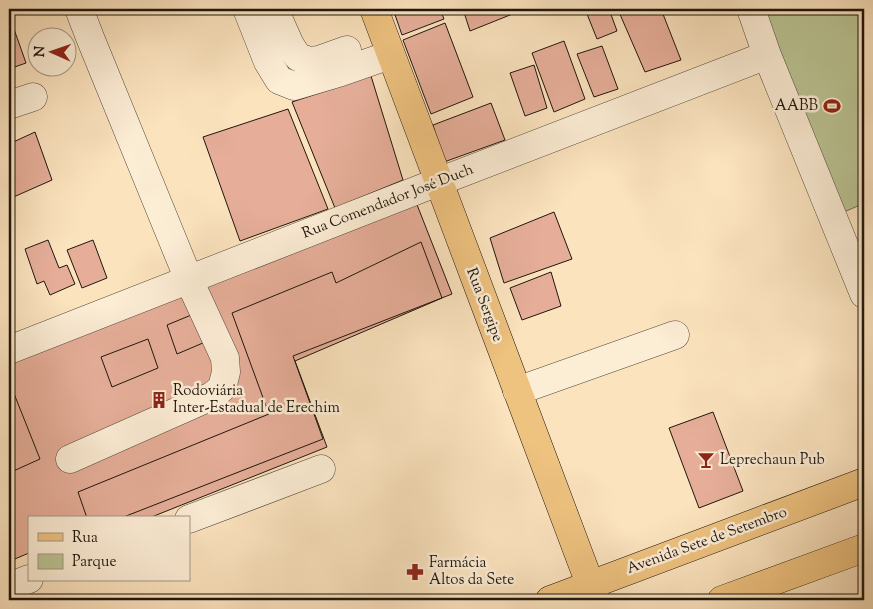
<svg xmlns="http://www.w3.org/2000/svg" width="873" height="609" viewBox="0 0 873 609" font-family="'Sorts Mill Goudy',serif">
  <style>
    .green { fill: #bbc494; stroke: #6c6d51 }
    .building { fill: #e6ae99; stroke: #1e160e }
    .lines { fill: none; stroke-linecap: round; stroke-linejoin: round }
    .minor-casing { stroke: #55493a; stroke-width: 29 }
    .major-casing { stroke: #1e160e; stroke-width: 29 }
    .minor { stroke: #fcedd5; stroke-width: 28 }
    .major { stroke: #eec27f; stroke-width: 28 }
    .labels { text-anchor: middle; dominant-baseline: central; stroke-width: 5; stroke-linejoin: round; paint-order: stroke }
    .poi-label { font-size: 15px; fill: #1e160e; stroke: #fcedd5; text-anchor: start }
    .street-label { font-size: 15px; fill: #1e160e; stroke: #fcedd5 }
  </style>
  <rect width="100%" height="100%" fill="#fbe3be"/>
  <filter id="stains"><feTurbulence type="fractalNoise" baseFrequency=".004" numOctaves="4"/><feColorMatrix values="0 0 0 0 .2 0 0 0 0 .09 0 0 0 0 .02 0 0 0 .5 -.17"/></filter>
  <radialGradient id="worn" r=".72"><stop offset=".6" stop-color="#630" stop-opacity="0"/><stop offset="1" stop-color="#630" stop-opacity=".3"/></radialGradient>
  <path class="green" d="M761,9H864V216L860,205L844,212Z"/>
  <path class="building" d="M393,9H440L444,19L402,35Z
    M463,9H525L470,31Z
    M585,9H609L617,31L597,39Z
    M626,9H661L681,60L645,72L619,12Z
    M9,15L26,63L9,69Z
    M445,23L473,97L431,114L403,40Z
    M564,41L585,99L554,112L532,53Z
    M602,46L618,89L594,97L577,54Z
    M534,65L547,108L525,116L510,73Z
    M371,76L403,180L335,208L292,102Z
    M491,103L505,140L444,162L433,125Z
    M288,109L328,209L240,241L203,137Z
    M35,132L52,180L9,199V144Z
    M414,197L452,294L293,356L323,439L121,518H29V553L10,561L9,557V357Z
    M554,212L572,259L504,283L490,238Z
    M48,240L59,268L67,265L75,284L50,295L44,281L37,284L25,249Z
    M93,240L107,278L82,288L67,250Z
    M421,242L442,298L295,361L327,447L149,518H87L78,492L269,414L232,313L332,272L336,283Z
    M551,272L561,306L522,320L510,288Z
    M213,306L224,334L177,354L167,325Z
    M148,339L158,368L112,387L101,357Z
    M9,381L40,459L9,473Z
    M713,412L743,491L699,508L669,428Z"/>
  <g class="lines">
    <g class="minor-casing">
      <path id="minor" d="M247,9L268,62L279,80L294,86L341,72L390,55
        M274,9L290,45L298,57L309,61L319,60L347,50
        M751,9L767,55L864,294
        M9,105L33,97
        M9,350L438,182L767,55
        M517,391L675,335
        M70,459L212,396L222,388L226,372L225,358L189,280L91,40L79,9
        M189,519L321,469
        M9,587L29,579"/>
    </g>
    <g class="major-casing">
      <path id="major" d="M374,9L596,600
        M550,600L864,482
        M722,600L864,548"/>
    </g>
    <use href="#minor" class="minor"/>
    <use href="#major" class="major"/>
  </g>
  <defs>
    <g id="stadium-bare" transform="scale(1.35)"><path d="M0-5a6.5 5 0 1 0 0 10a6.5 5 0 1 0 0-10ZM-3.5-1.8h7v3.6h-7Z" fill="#8f2418" stroke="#fcedd5" stroke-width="2.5" paint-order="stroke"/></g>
    <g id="building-bare" transform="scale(1.35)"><path d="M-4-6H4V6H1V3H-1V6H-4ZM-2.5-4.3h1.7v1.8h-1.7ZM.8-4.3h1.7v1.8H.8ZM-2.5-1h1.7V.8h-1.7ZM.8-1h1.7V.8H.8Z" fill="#8f2418" stroke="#fcedd5" stroke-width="2.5" paint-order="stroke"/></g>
    <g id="bar-bare" transform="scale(1.35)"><path d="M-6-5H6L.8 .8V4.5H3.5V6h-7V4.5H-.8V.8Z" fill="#8f2418" stroke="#fcedd5" stroke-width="2.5" paint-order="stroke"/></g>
    <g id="pharmacy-bare" transform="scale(1.35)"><path d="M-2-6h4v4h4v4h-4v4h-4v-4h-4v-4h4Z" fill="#8f2418" stroke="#fcedd5" stroke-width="2.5" paint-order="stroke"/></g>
  </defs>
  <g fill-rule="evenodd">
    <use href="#stadium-bare" x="832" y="106"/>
    <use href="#building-bare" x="159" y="400"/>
    <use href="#bar-bare" x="706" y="460"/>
    <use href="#pharmacy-bare" x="415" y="572"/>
  </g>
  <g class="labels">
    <g class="poi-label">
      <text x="818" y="106" text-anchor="end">AABB</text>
      <text x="173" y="391">Rodoviária<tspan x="173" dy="17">Inter-Estadual de Erechim</tspan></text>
      <text x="720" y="460">Leprechaun Pub</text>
      <text x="429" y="563">Farmácia<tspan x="429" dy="17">Altos da Sete</tspan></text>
    </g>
    <g class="street-label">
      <text transform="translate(388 202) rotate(-21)">Rua Comendador José Duch</text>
      <text transform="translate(484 305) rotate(69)">Rua Sergipe</text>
      <text transform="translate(707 541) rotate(-20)">Avenida Sete de Setembro</text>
    </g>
  </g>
  <rect width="873" height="609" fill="none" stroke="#fbe3be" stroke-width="30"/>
  <rect x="10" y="10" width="853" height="589" fill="none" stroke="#1e160e" stroke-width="2.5"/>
  <rect x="15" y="15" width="843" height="579" fill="none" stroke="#1e160e"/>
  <rect x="28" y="516" width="162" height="65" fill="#fcedd5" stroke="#a39785"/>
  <rect x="38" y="533" width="25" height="8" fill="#eec27f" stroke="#a39785"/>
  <text x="72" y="542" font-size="15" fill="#1e160e">Rua</text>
  <rect x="38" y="554" width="25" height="15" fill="#bbc494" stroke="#a39785"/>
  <text x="72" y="566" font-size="15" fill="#1e160e">Parque</text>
  <g transform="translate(52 52) rotate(272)"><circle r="24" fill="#fcedd5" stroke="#a39785"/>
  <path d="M0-4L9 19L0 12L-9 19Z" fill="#8f2418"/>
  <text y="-8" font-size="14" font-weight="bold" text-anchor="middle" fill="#1e160e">N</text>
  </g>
  <rect width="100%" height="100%" filter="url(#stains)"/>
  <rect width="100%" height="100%" fill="url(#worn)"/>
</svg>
